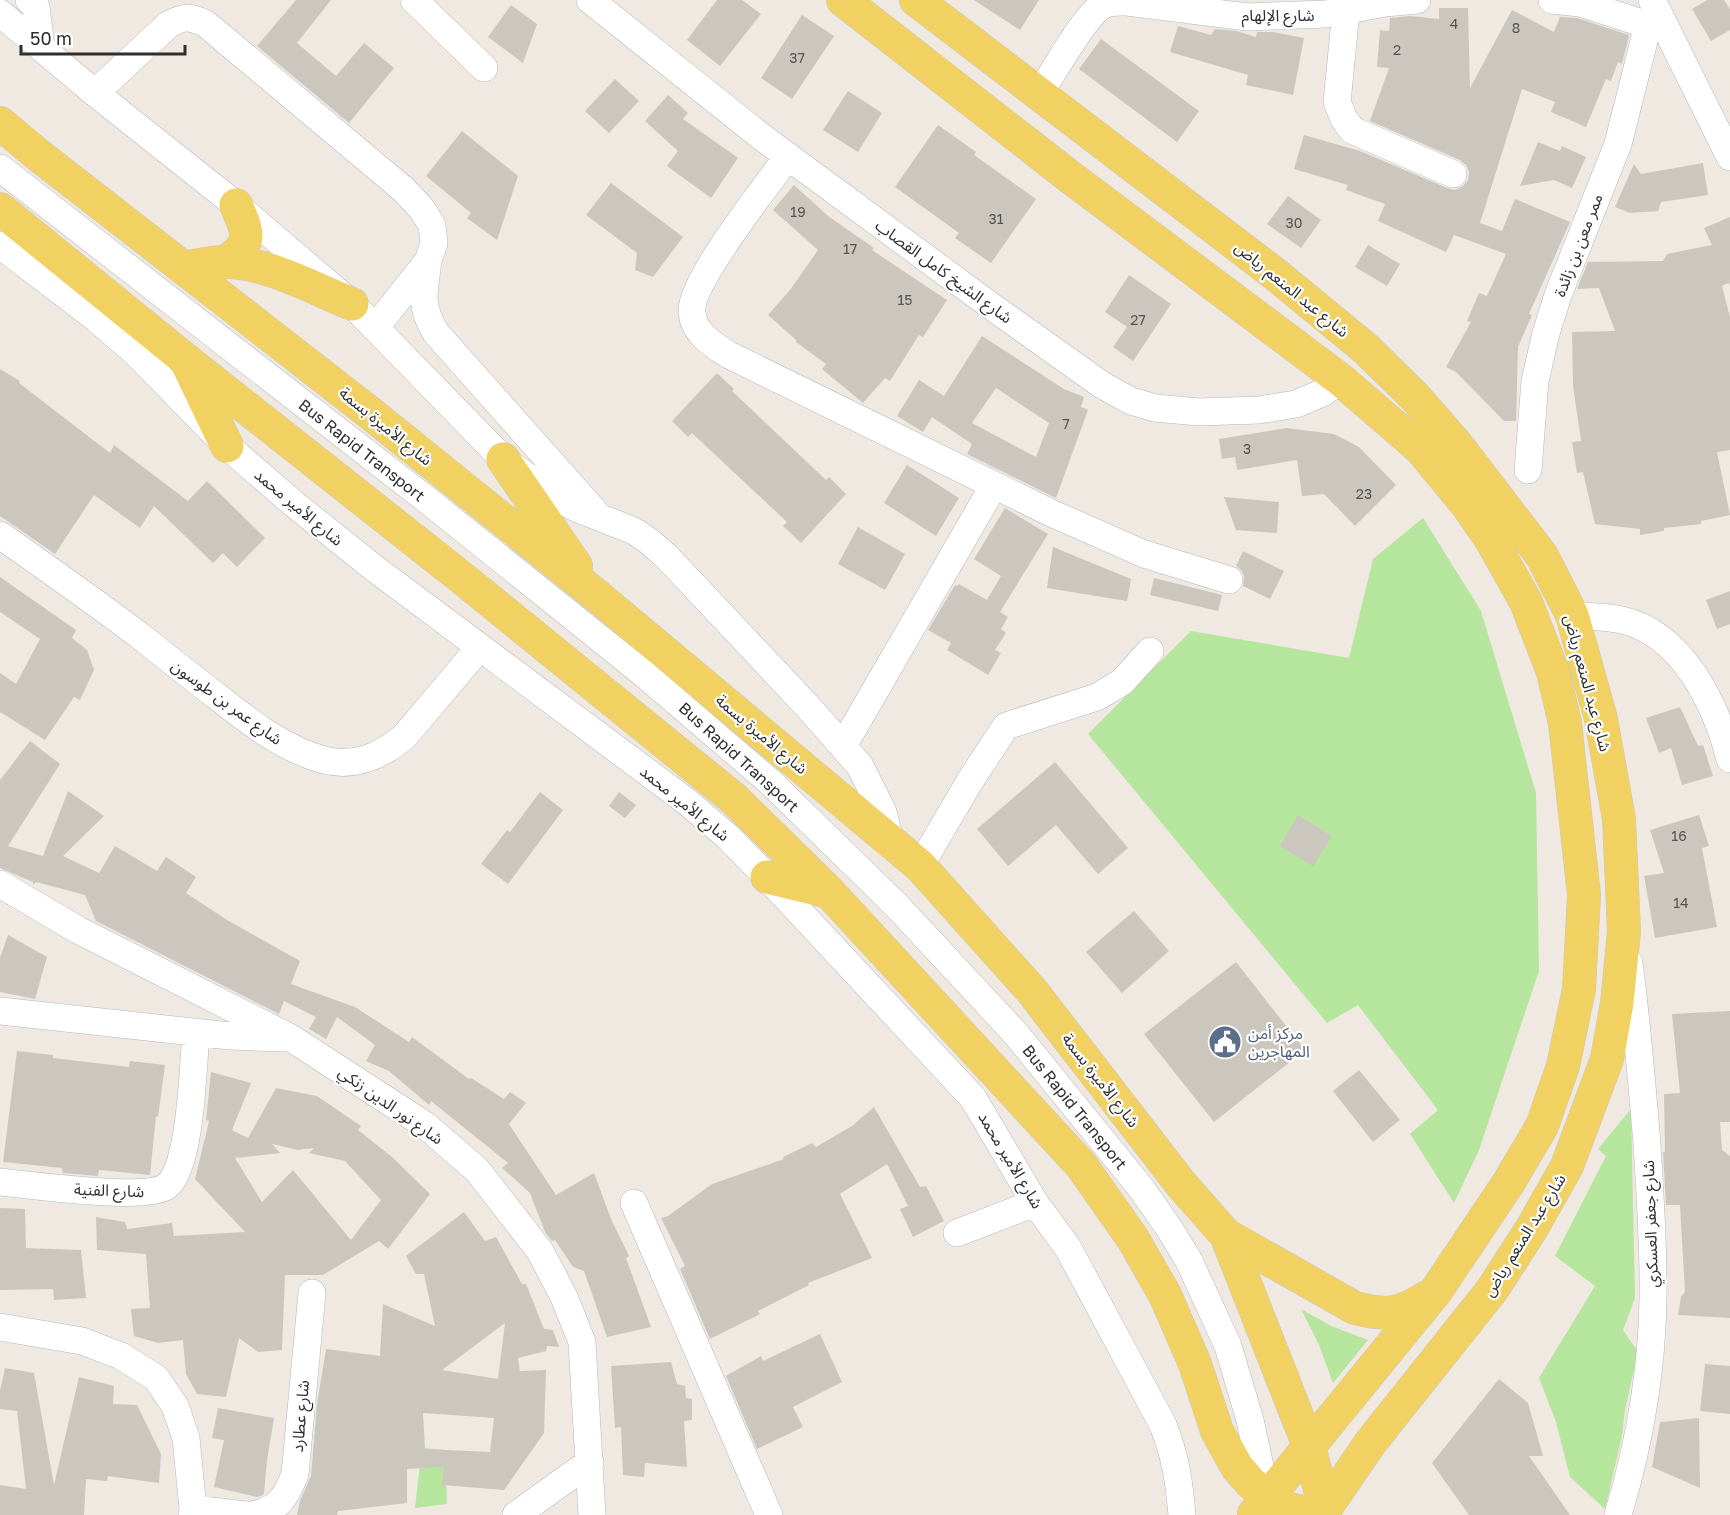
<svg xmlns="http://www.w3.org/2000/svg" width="1730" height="1515" viewBox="0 0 1730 1515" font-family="'Golos Text','Noto Sans Arabic',sans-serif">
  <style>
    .green { fill: #b6e59e }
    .building { fill: #cbc7bf; fill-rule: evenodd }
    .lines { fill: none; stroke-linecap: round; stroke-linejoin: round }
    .minor-casing { stroke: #b4b7c1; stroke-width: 28 }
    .major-casing { stroke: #c9c9c9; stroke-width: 34 }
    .minor { stroke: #fff; stroke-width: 27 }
    .major { stroke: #f2d163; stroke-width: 33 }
    .labels { text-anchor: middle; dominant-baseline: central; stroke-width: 4.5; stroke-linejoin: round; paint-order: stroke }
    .number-label { font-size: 14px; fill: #555452 }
    .street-label { font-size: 16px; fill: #2e2e2e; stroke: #fff }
    .service-label { font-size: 16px; fill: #4e5e75; stroke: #fff; text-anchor: start }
  </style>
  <rect width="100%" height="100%" fill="#efe9e1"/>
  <path class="green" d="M1423,518L1481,611L1536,793L1539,971L1479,1150L1454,1203L1410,1134L1438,1110L1358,1005L1327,1023L1088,734L1191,631L1349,658L1373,559Z
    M1631,1109L1635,1298L1623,1330L1638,1352L1625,1410L1622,1436L1605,1509L1570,1477L1556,1422L1539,1378L1595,1286L1555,1256L1606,1156L1598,1149Z
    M1301,1309L1331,1326L1368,1340L1333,1383L1319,1345Z
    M422,1448L445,1450L447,1504L415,1508Z"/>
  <path class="building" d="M296,0H331L297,43L336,76L364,43L394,68L349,123L257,46Z
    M717,0H742L761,14L720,66L687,40Z
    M974,0H1039L1020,30Z
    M1707,0H1724L1730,9V30L1711,41L1692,9Z
    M511,5L537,24L523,63L488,37Z
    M1439,8H1468L1470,88L1512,10L1554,32L1560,17L1577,18L1629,35L1622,64L1618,62L1611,81L1606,79L1586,127L1551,112L1555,102L1522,89L1480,223L1502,231L1515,199L1570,222L1529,314L1532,315L1518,347L1516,421H1504L1456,372L1446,367L1471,322L1467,321L1479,293L1487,296L1506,254L1454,235L1446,252L1378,221L1385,204L1346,190L1348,185L1294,169L1304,135L1360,151L1447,188L1455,190L1463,186L1468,180L1469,172L1466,165L1460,160L1370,121L1389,68L1377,67L1380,30L1389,31L1390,18L1410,16L1439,19Z
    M802,15L834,36L792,99L761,78Z
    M1178,26L1211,35L1215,29L1236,31L1256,37L1257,32H1273L1304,38L1293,95L1246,85L1248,75L1170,52Z
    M1101,39L1199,111L1177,142L1079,69Z
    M615,79L639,101L609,133L585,111Z
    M848,91L882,113L858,152L823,130Z
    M668,95L688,113L683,119L738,158L711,198L667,166L678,151L645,121Z
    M938,125L976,152L974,155L1036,199L991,263L955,238L959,233L895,187Z
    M462,131L518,176L497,240L467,218L471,213L426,176Z
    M1538,142L1560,151L1562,146L1586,157L1572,188L1554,180L1520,186Z
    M1703,163L1708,195L1661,202L1658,211L1630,213L1615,207L1634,164L1641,174Z
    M611,183L683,237L653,277L635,270L637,253L586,215Z
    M794,185L828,216L874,248L872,250L947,300L923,337L919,335L890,381L885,378L863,403L822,369L826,364L796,342V340L768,315L790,290L818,250L773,210Z
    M1288,196L1321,220L1301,248L1267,224Z
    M1730,217V286L1729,283L1722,286L1730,317V450L1717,452L1730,515L1701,521V524L1664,528V531L1640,535V529L1595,524L1583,472L1577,473L1572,442L1581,441L1573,386L1572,332L1615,331L1599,288L1577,289L1588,262L1663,261L1667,254L1712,245L1704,228Z
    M1368,245L1400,264L1387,286L1355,267Z
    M1129,275L1171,304L1133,361L1113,347L1127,327L1105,312Z
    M982,336L1064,389L1084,397L1081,407L1088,410L1056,498L967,454L972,444L932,417L923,432L897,416L919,380L944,396ZM996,388L1049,423L1036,457L972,423Z
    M0,369L20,381L19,383L110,453L114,445L188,501L207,481L265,538L237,567L223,553L213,563L154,506L140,528L94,495L55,554L0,516Z
    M717,373L734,389L732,391L826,480L829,477L846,494L801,543L783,526L787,522L692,433L688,437L672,421Z
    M1287,428L1334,434L1359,447L1396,485L1355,526L1324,494L1302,496L1297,460L1237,470L1235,457L1222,459L1219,439Z
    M907,465L959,498L936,536L884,503Z
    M1224,497L1279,502L1277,533L1236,530Z
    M1005,508L1048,534L1000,612L1008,617L1001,629L1006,633L995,650L1001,653L988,675L947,650L951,643L928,630L955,585L957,586L959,584L987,600L1001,576L974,559Z
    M858,527L905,554L885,590L838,564Z
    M1053,547L1131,579L1127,601L1047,588Z
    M1243,551L1284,571L1270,599L1243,586L1244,576L1241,570L1236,566Z
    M0,577L76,630L72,638L87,650L94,670L80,700L74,697L45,740L0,712V673L16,684L40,639L0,612Z
    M1154,578L1222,595L1218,611L1150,595Z
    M1730,591V624L1717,629L1706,600Z
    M1680,707L1698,746L1703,745L1713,776L1682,785L1671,748L1659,753L1646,718Z
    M30,741L60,764L8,846L43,856L68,791L104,816L63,856L99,873L115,846L157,871L166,857L196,877L186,893L227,920L300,961L291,984L355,1007L409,1042L412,1037L469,1079L471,1078L504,1099L510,1092L526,1103L509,1124L556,1195L594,1173L611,1219L629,1256L626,1258L651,1327L607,1337L584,1271L573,1267L555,1240L552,1241L545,1232L530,1193L502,1168L508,1163L431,1101L429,1105L389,1071L366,1061L375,1045L337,1017L326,1039L309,1029L316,1017L284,1001L279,1014L96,921L85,895L36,882L33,885V882L0,868V780Z
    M1055,762L1128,848L1098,874L1056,825L1008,866L977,829Z
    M540,792L563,810L508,884L481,864L507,830L510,832Z
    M619,792L636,805L625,818L609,806Z
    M1298,815L1332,836L1313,866L1280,846Z
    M1699,815L1709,846L1702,848L1717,927L1655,938L1644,876L1664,873L1650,830Z
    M1134,911L1169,951L1122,993L1086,952Z
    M8,935L47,957L35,999L0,992V958Z
    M1236,962L1305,1050L1214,1122L1144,1034Z
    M1730,1011V1122H1720L1722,1150L1730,1156V1318L1678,1315L1681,1297L1685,1292L1680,1205H1666L1663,1152H1665L1664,1094L1680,1093L1672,1014Z
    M17,1051L53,1055V1058L129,1067L130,1061L165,1065L158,1117L156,1116L150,1175L99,1170L98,1176L63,1173L62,1168L3,1162Z
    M1359,1070L1400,1120L1373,1142L1333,1091Z
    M211,1072L251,1083L232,1130L248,1138L276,1088L317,1096L361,1126L358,1130L392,1157L430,1194L388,1249L379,1241L323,1275H285L282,1350L258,1352L239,1338L226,1397L197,1394L186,1374L183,1340L158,1343L134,1336L131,1309L150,1308L146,1254L97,1250L96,1217L125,1222L127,1229L172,1223L174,1236L245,1232L195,1179L209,1121L206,1120ZM272,1144L298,1150L314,1148L309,1153L345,1161L381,1200L351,1240L293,1170L262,1202L235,1158L280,1153Z
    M874,1107L920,1187L926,1186L944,1221L913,1237L900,1209L908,1206L887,1164L840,1194L872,1258L808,1283L809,1285L758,1311L760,1314L710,1339L680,1269L685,1266L661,1218L668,1216L712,1184L784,1159L783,1157L812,1143L816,1147L852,1126Z
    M0,1208L25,1209L26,1248L81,1250L86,1298L54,1300L53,1289L0,1290Z
    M464,1212L485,1241L496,1237L522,1284H526L544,1329L553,1330L559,1347L547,1346L546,1351L518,1358L520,1371L546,1370L544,1433L504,1490L442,1485L444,1467L407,1469V1503L338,1511L337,1515H297L300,1501L311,1476L317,1404L326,1349L380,1356L383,1304L435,1326L424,1274H416L406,1256ZM505,1323L498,1379L442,1370ZM423,1413L494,1418L490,1452L425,1449Z
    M820,1334L842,1382L793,1407L803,1427L757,1449L726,1376L761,1356L763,1361Z
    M671,1362L677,1384L685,1386L686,1398L692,1399V1420L684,1421L687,1467L645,1463L644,1477L623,1475L621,1427L615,1428L611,1366Z
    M1705,1364L1730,1366V1414L1700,1411Z
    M5,1368L34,1373L54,1485L79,1377L114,1386L113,1404L137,1405L161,1454L159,1483L108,1476L107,1481L86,1479L84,1515H0V1485L26,1489L17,1411L0,1409V1391Z
    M1499,1379L1528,1403L1543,1456H1529L1570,1515H1469L1432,1463Z
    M218,1408L274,1418L267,1460L264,1494L261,1496L257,1497L214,1487L224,1440L212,1438Z
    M1699,1418L1700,1488L1652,1467L1660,1422Z"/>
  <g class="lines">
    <g class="minor-casing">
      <path id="minor" d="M29,0L36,7L41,47
        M414,0L484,68
        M590,0L763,138L991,306L1102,385L1131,401L1155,408L1199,412L1259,410L1296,404L1322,393L1341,380
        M1552,0L1580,3L1648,25L1664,28
        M1652,0L1730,157
        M1346,11L1337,102L1344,119L1352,130L1453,174
        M0,13L95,93L236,205L352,304L503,459L557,498L578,509L634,531L650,542L667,557L809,708L860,766L883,812L890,841
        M95,93L168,25C184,16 189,16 206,24L403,189L421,208L432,225L434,243L428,261L375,328
        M1040,93C1053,73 1083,19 1100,7C1108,1 1118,2 1127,2L1247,17L1326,14L1385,3L1417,0
        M788,156C768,185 688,283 692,313C694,333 712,344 727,354L1051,513L1144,554L1229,580
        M0,168L436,507L644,674L769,781L896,905L1016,1034L1141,1188L1169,1228L1189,1261L1228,1346L1250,1420L1268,1504
        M0,245L93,316L136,353L227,446L294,504L374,568L686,801L728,837L767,877L973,1098L1035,1203L1068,1248L1163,1425C1176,1458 1179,1481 1182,1515
        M428,262C424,292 419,305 436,333L594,511
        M1528,470L1535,381L1546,333L1558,295L1618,144L1648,25
        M0,535C48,569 97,603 144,639C169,659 194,679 219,698C252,724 284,749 324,760C355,768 381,756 404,737L480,647
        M1572,615C1588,617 1606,616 1622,620C1683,634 1716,705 1730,759
        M843,746L993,487
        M920,866L970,781L1006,726L1097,697L1122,682L1150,651
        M0,884L78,930L291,1038L425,1125L477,1170L540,1251L564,1297L582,1342L592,1515
        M0,1011L230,1036L283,1038
        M0,1182C30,1185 149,1202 168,1185C191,1164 193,1066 196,1033
        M634,1203L769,1515
        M957,1233L1035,1203
        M0,1327L82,1341L121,1356L156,1378L175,1406L186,1438L193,1509L192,1515
        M193,1509L246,1515
        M251,1515C277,1511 286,1498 295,1474L312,1293
        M516,1515L590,1462
        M1618,1515C1639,1445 1652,1372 1653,1299C1654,1248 1650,1196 1647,1144C1642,1084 1637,1023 1629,963"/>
    </g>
    <g class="major-casing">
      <path id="major" d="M843,0L1070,177L1341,380L1421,449L1468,506L1490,538L1526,602L1553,672L1565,723L1584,895L1579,989L1563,1066L1542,1126L1509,1182L1436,1291L1254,1514
        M0,123L37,154L370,413L596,595L920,866L1032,991L1181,1184L1226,1235L1309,1446L1325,1509L1324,1515
        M0,209L186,360L462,578L733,798L829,892L1081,1165L1133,1239L1165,1295L1195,1364L1217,1431L1237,1467L1251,1483L1277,1504L1288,1509L1308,1513L1325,1509L1371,1442L1492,1290L1532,1228L1567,1166L1607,1059L1617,1003L1624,931L1619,819L1601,719L1572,615L1542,556L1457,445L1415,397L1365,348L1275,274L916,0
        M225,262C254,244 248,232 236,205
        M183,268C196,266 211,262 224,262C265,261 315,289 352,304
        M189,367L227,446
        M503,459L576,566
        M767,877L829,892
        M1226,1235L1355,1308C1387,1316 1399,1315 1427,1297"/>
    </g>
    <use href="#minor" class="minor"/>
    <use href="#major" class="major"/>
  </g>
  <defs>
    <g id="civic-disc" transform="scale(1.725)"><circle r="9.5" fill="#5c6f8a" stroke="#fff"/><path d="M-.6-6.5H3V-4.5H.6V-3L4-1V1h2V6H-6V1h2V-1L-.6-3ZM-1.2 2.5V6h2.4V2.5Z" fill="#fff"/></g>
  </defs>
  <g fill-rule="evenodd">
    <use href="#civic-disc" x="1225" y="1042"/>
  </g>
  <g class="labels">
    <g class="number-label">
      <text x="1454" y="23">4</text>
      <text x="1516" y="27">8</text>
      <text x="1397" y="49">2</text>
      <text x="797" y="57">37</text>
      <text x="798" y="211">19</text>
      <text x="996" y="218">31</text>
      <text x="1294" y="222">30</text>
      <text x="850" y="248">17</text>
      <text x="905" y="299">15</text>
      <text x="1138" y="319">27</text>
      <text x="1066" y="423">7</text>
      <text x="1247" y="448">3</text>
      <text x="1364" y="493">23</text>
      <text x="1679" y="835">16</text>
      <text x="1681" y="902">14</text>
    </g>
    <g class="street-label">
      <text x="1278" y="15">شارع الإلهام</text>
      <text transform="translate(1578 245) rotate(-69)">ممر معن بن زائدة</text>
      <text transform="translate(944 271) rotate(36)">شارع الشيخ كامل القصاب</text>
      <text transform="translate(1292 289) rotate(39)">شارع عبد المنعم رياض</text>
      <text transform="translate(386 426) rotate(39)">شارع الأميرة بسمة</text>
      <text transform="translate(362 450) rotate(38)">Bus Rapid Transport</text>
      <text transform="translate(299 507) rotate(40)">شارع الأمير محمد</text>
      <text transform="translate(1588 683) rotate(75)">شارع عبد المنعم رياض</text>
      <text transform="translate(227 702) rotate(36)">شارع عمر بن طوسون</text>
      <text transform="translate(762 734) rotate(40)">شارع الأميرة بسمة</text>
      <text transform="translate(739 757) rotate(42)">Bus Rapid Transport</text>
      <text transform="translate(685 803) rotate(39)">شارع الأمير محمد</text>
      <text transform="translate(1101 1080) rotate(52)">شارع الأميرة بسمة</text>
      <text transform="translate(391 1105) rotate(35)">شارع نور الدين زنكي</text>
      <text transform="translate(1075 1107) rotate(51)">Bus Rapid Transport</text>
      <text transform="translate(1011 1160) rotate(59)">شارع الأمير محمد</text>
      <text transform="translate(109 1190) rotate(2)">شارع الفنية</text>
      <text transform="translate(1650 1224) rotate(-92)">شارع جعفر العسكري</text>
      <text transform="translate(1524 1235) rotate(-58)">شارع عبد المنعم رياض</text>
      <text transform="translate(300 1416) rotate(-85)">شارع عطارد</text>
    </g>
    <g class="service-label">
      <text x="1248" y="1033">مركز أمن<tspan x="1248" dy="18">المهاجرين</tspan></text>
    </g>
  </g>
  <path d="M21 45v9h164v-9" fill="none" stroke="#2e2e2e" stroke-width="3"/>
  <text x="30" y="45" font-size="18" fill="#2e2e2e" stroke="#ffffff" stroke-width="4.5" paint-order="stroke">50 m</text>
</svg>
